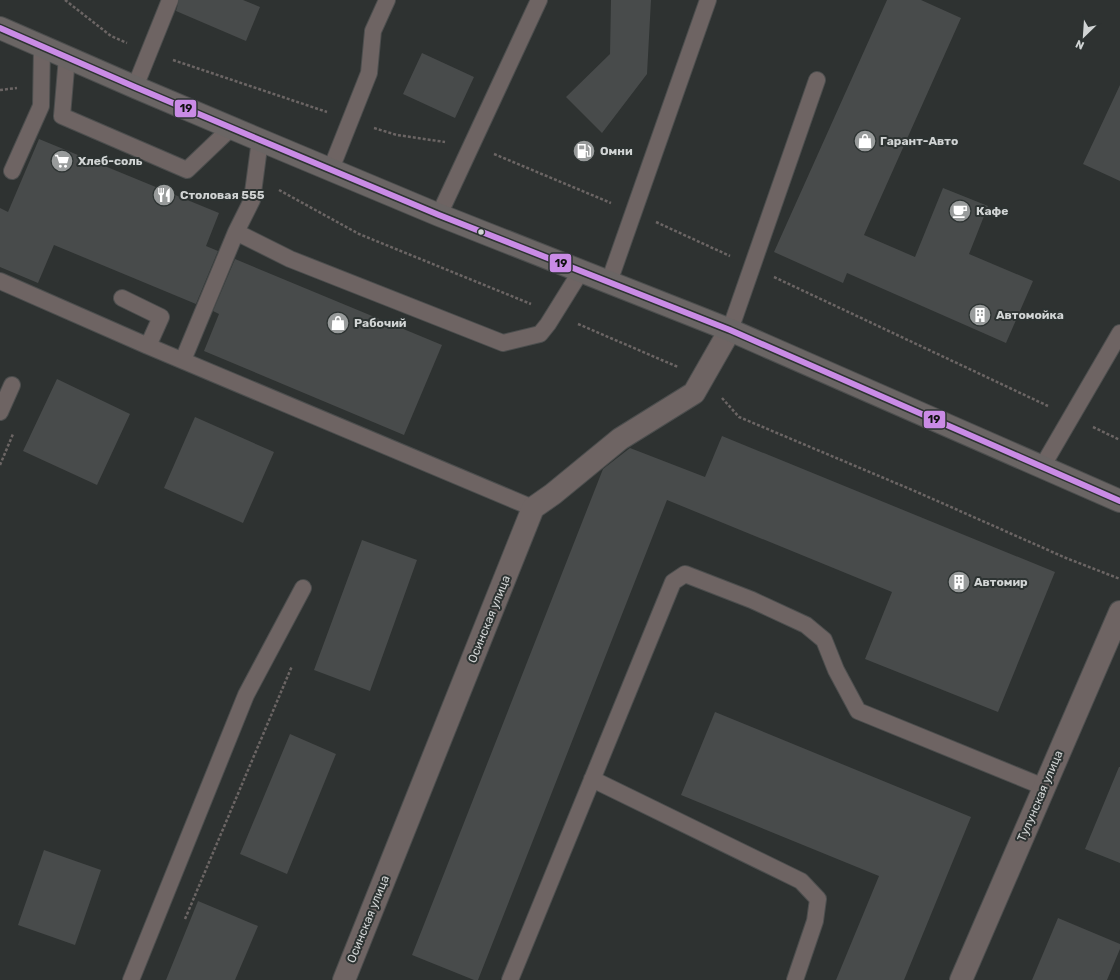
<svg xmlns="http://www.w3.org/2000/svg" width="1120" height="980" viewBox="0 0 1120 980" font-family="Rubik,sans-serif">
  <style>
    .building { fill: #484b4b }
    .lines { fill: none; stroke-linecap: round; stroke-linejoin: round }
    .lane-casing { stroke: #4c4e4e; stroke-width: 18 }
    .street-casing { stroke: #4c4e4e; stroke-width: 24 }
    .primary-casing { stroke: #4c4e4e; stroke-width: 24 }
    .path { stroke: #6b6564; stroke-width: 2.5; stroke-dasharray: 3 2; stroke-linecap: butt }
    .lane { stroke: #6e6463; stroke-width: 16 }
    .street { stroke: #6e6463; stroke-width: 22 }
    .primary { stroke: #6a6564; stroke-width: 22 }
    .bus-1-casing { stroke: #2d3332; stroke-width: 9 }
    .bus-1 { stroke: #ca8be6; stroke-width: 6 }
    .bus-dot { fill: #d1d4d4; stroke: #2d3332; stroke-width: 1.5 }
    .labels { text-anchor: middle; dominant-baseline: central; stroke-width: 4; stroke-linejoin: round; paint-order: stroke }
    .poi-label { font-size: 12px; font-weight: bold; fill: #d1d4d4; stroke: #2d3332; text-anchor: start }
    .street-label { font-size: 12px; fill: #d1d4d4; stroke: #2d3332 }
    .line-badge { stroke: #2d3332; stroke-width: 1.5 }
    .pale-badge-label { font-size: 11px; text-anchor: middle; font-weight: bold; fill: #111 }
  </style>
  <rect width="100%" height="100%" fill="#2e3231"/>
  <path class="building" d="M179,0H243L260,7L246,41L176,11Z
    M611,0H651L647,74L602,133L566,97L610,54Z
    M887,0H921L961,18L864,235L915,257L943,188L988,206L969,254L1033,281L1006,343L847,273L843,283L774,252Z
    M422,53L474,77L455,118L403,94Z
    M1120,85V181L1083,164Z
    M39,139L219,213L206,246L218,251L196,304L54,245L38,283L0,267V208L8,212Z
    M235,259L442,345L404,435L204,351L219,314L213,311Z
    M57,379L130,414L97,485L23,451Z
    M195,417L274,452L243,523L164,488Z
    M722,436L1055,572L998,712L865,659L892,592L667,500L478,980H474L412,955L603,469L630,448L705,477Z
    M362,540L417,560L370,691L314,670Z
    M715,712L971,817L904,980H836L879,876L681,795Z
    M290,734L336,754L287,874L240,854Z
    M1119,767H1120V863L1085,849Z
    M44,850L101,870L75,945L18,925Z
    M198,901L258,926L235,980H166Z
    M1058,918L1120,944V949L1107,980H1032Z"/>
  <g class="lines">
    <g class="lane-casing">
      <path id="lane" d="M67,57L62,116L187,170L231,128
        M135,87L170,0
        M260,140L252,200L236,232L290,259L503,343L540,334L548,324L581,271
        M331,169L369,73L373,31L387,0
        M12,171L41,106L42,46
        M439,215L539,0
        M0,281L148,346L161,317L122,298
        M609,282L708,0
        M730,330L817,80
        M148,346L533,508
        M183,360L236,232
        M0,412L12,385
        M1042,467L1120,333
        M592,779L801,881L818,899L815,921L795,980
        M131,980L246,695L303,588
        M510,980L673,582L685,574L752,600L806,625L824,640L836,670L858,711L1044,787"/>
    </g>
    <g class="street-casing">
      <path id="street" d="M344,980L533,508L553,494L620,439L694,393L730,330
        M961,980L1120,612"/>
    </g>
    <g class="primary-casing">
      <path id="primary" d="M0,28L135,87L260,140L439,215L730,330L1120,501"/>
    </g>
    <path class="path" d="M65,0L111,36L127,43
      M173,60L327,112
      M0,90L17,88
      M374,128L397,135L445,142
      M494,154L611,203
      M279,190L359,234L531,304
      M656,222L730,256
      M774,277L1048,406
      M578,324L678,367
      M722,398L739,417L917,492L1066,558L1120,579
      M1093,427L1120,440
      M0,465L13,434
      M185,919L292,666"/>
    <use href="#lane" class="lane"/>
    <use href="#street" class="street"/>
    <use href="#primary" class="primary"/>
    <g class="bus-1-casing">
      <path id="bus-1" d="M0,28L135,87L260,140L439,215L730,330L1120,501"/>
    </g>
    <use href="#bus-1" class="bus-1"/>
  </g>
  <defs>
    <g id="shop-disc" transform="scale(1.15)"><circle r="9.5" fill="#989b9b" stroke="#2d3332"/><path d="M-5-2.5h2.3a2.7 3.5 0 0 1 5.4 0H5L5.5 6h-11ZM-1.5-2.5h3a1.5 2.3 0 0 0-3 0Z" fill="#fff"/></g>
    <g id="fuel-disc" transform="scale(1.15)"><circle r="9.5" fill="#989b9b" stroke="#2d3332"/><path d="M-5.5-6h7V0h2V4h1.3V-2.5L3-4.5l.8-.8L6-3V5H2.5V1h-1V6h-7ZM-4.2-4.7v3.2H.2V-4.7Z" fill="#fff"/></g>
    <g id="supermarket-disc" transform="scale(1.15)"><circle r="9.5" fill="#989b9b" stroke="#2d3332"/><path d="M-6-5.5h2.5l.6 2H6L4.5 2H-2.5L-4.4-4H-6ZM-1.5 3.2a1.3 1.3 0 1 0 .1 0ZM3 3.2a1.3 1.3 0 1 0 .1 0Z" fill="#fff"/></g>
    <g id="restaurant-disc" transform="scale(1.15)"><circle r="9.5" fill="#989b9b" stroke="#2d3332"/><path d="M-5-6h1v4h1v-4h1v4h1v-4h1v5L-1.5 .5V6h-2V.5L-5-1ZM5-6V6H3V1.5H1.5Q1.5-4 5-6Z" fill="#fff"/></g>
    <g id="cafe-disc" transform="scale(1.15)"><circle r="9.5" fill="#989b9b" stroke="#2d3332"/><path d="M-5.5-4.5H6V0H3Q3 3.5 0 3.5H-2.5Q-5.5 3.5-5.5 0ZM3-3.2v2h1.7v-2ZM-6 4.5H4V6H-6Z" fill="#fff"/></g>
    <g id="building-disc" transform="scale(1.15)"><circle r="9.5" fill="#989b9b" stroke="#2d3332"/><path d="M-4-6H4V6H1V3H-1V6H-4ZM-2.5-4.3h1.7v1.8h-1.7ZM.8-4.3h1.7v1.8H.8ZM-2.5-1h1.7V.8h-1.7ZM.8-1h1.7V.8H.8Z" fill="#fff"/></g>
  </defs>
  <g fill-rule="evenodd">
    <use href="#shop-disc" x="865" y="141"/>
    <use href="#fuel-disc" x="584" y="151"/>
    <use href="#supermarket-disc" x="62" y="161"/>
    <use href="#restaurant-disc" x="164" y="195"/>
    <use href="#cafe-disc" x="960" y="211"/>
    <use href="#building-disc" x="980" y="315"/>
    <use href="#shop-disc" x="338" y="323"/>
    <use href="#building-disc" x="959" y="582"/>
  </g>
  <circle class="bus-dot" cx="481" cy="232" r="3.5"/>
  <g class="labels">
    <g class="poi-label">
      <text x="880" y="141">Гарант-Авто</text>
      <text x="600" y="151">Омни</text>
      <text x="78" y="161">Хлеб-соль</text>
      <text x="180" y="195">Столовая 555</text>
      <text x="976" y="211">Кафе</text>
      <text x="996" y="315">Автомойка</text>
      <text x="354" y="323">Рабочий</text>
      <text x="974" y="582">Автомир</text>
    </g>
    <g class="street-label">
      <text transform="translate(489 619) rotate(-68)">Осинская улица</text>
      <text transform="translate(1040 796) rotate(-67)">Тулунская улица</text>
      <text transform="translate(368 919) rotate(-68)">Осинская улица</text>
    </g>
  </g>
  <g class="line-badge">
    <rect x="174" y="99" width="23" height="19" rx="4" fill="#ca8be6"/>
    <rect x="549" y="253" width="23" height="20" rx="4" fill="#ca8be6"/>
    <rect x="923" y="410" width="23" height="19" rx="4" fill="#ca8be6"/>
  </g>
  <g class="pale-badge-label">
    <text x="186" y="112">19</text>
    <text x="561" y="267">19</text>
    <text x="934" y="423">19</text>
  </g>
  <g transform="translate(1084 36) rotate(205)" stroke="#2d3332" stroke-width="3" paint-order="stroke">
  <path d="M0-3L7 15L0 10L-7 15Z" fill="#d1d4d4"/>
  <text y="-6" font-size="11" font-weight="bold" text-anchor="middle" fill="#d1d4d4">N</text>
  </g>
</svg>
